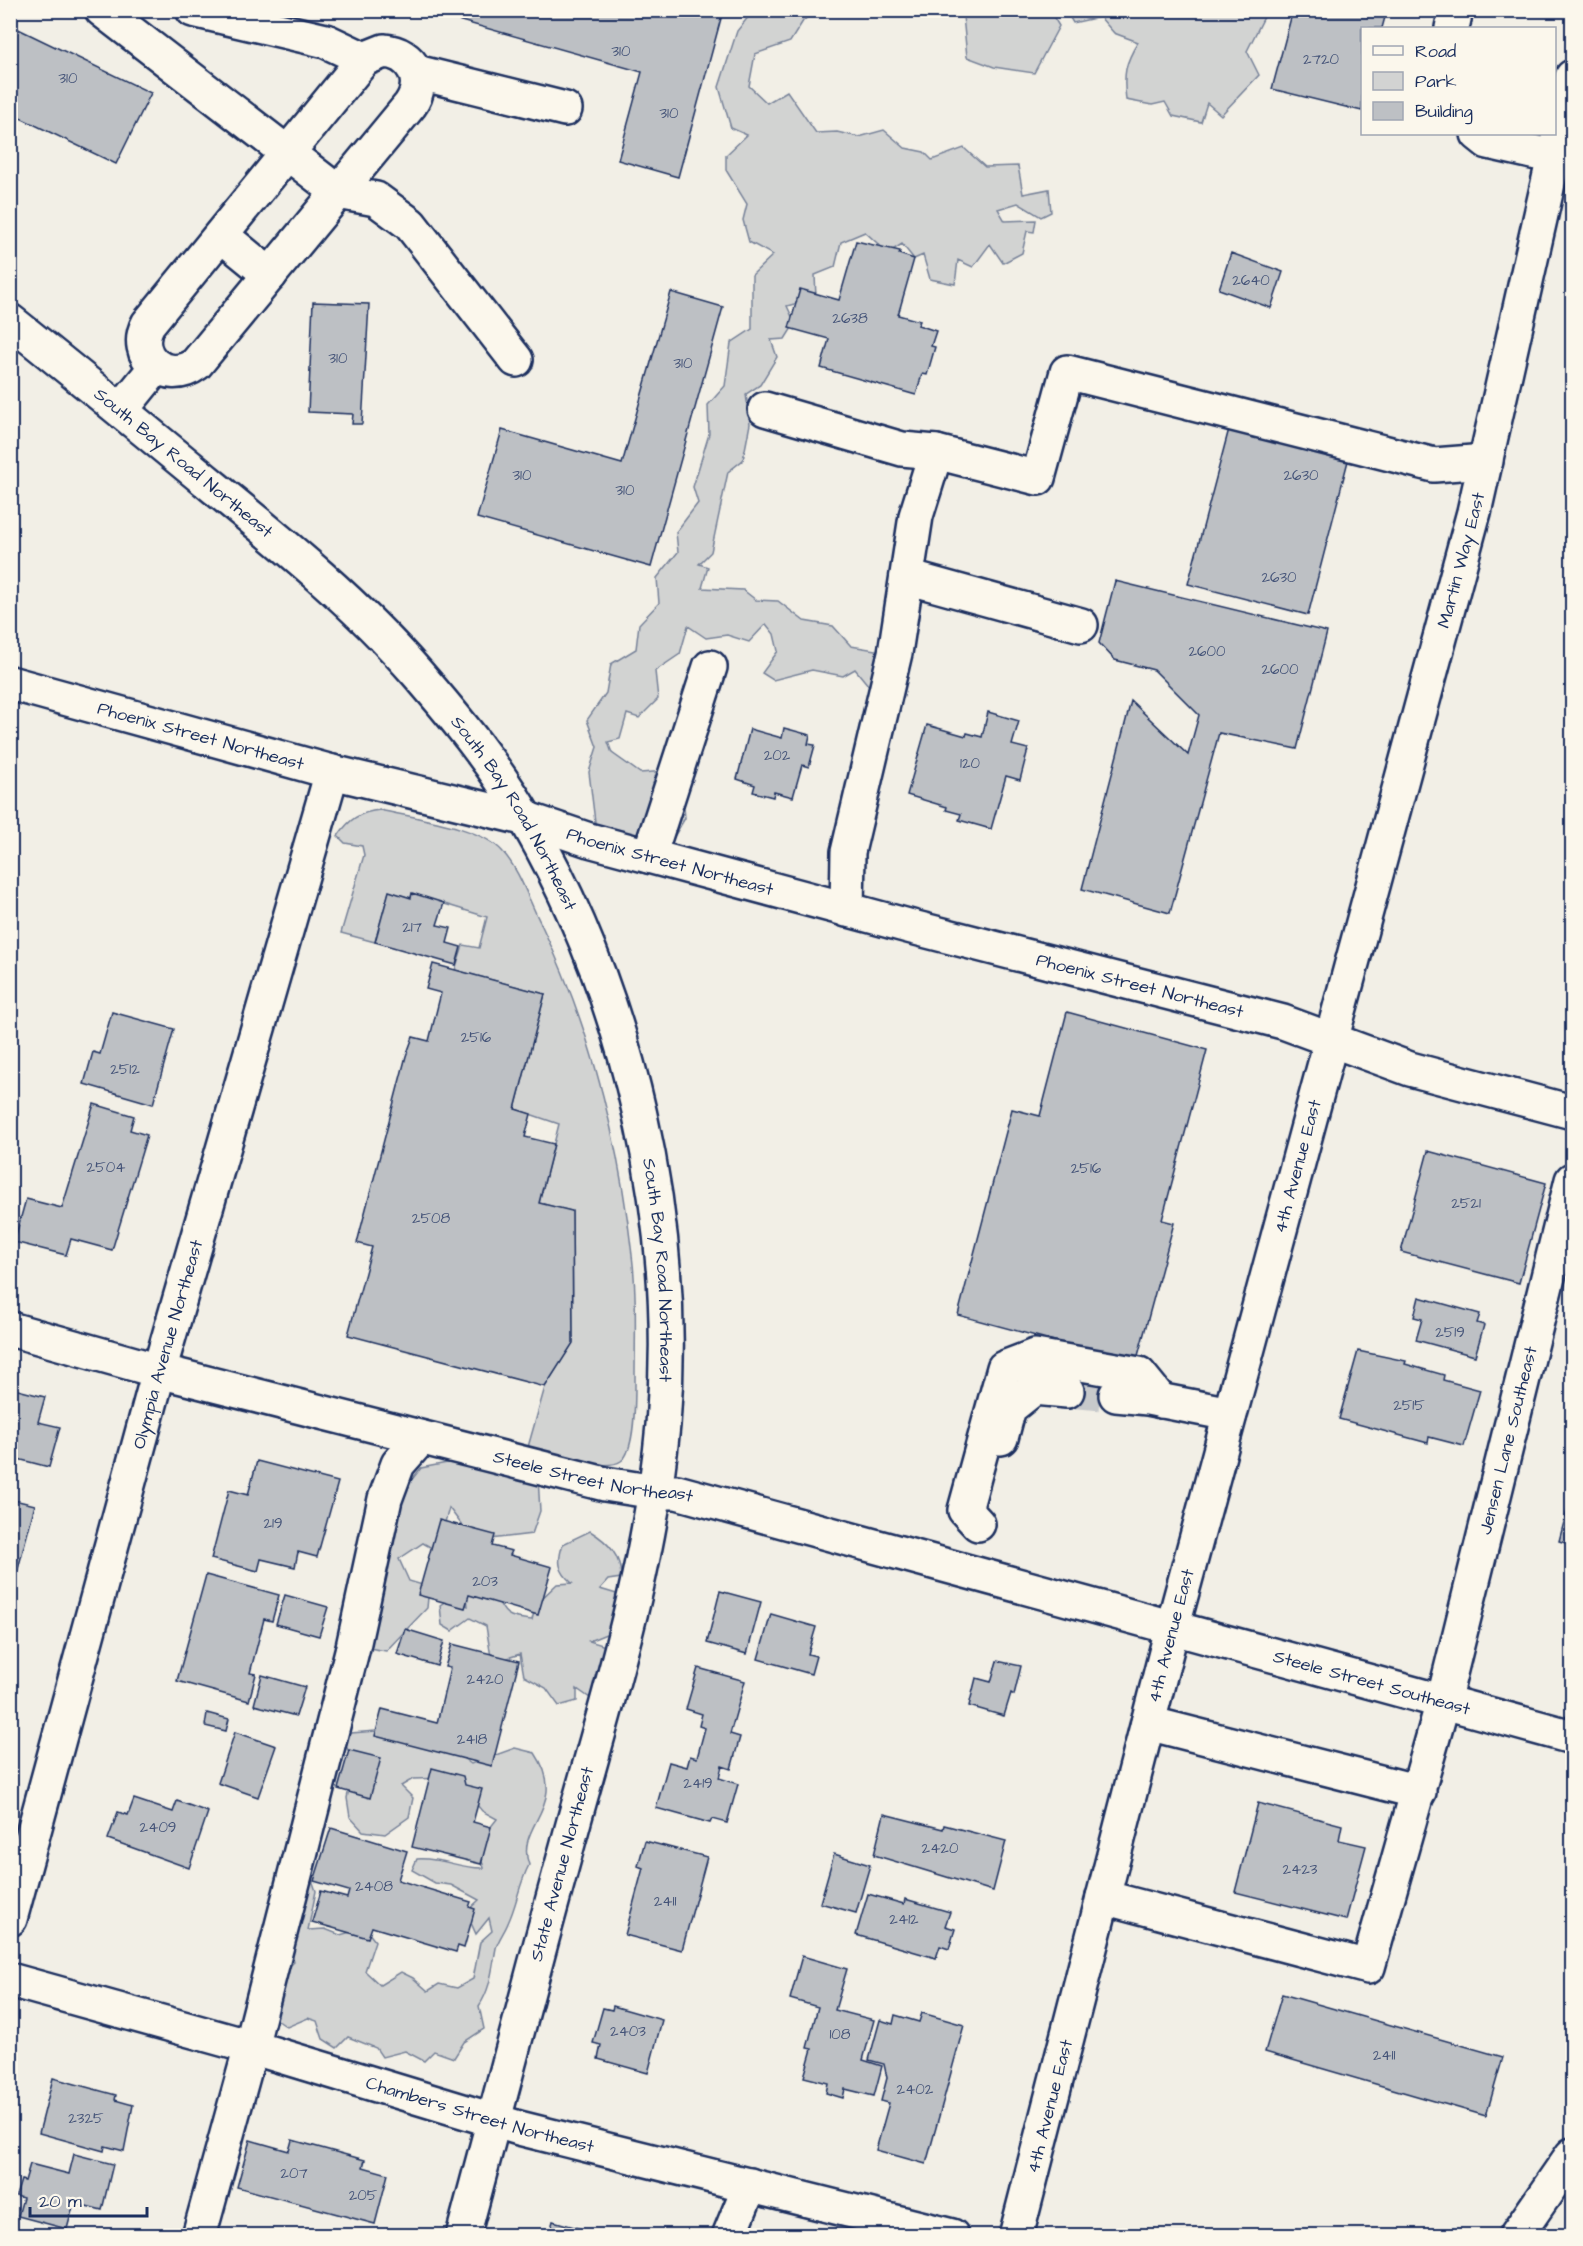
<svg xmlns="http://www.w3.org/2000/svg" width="1583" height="2246" viewBox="0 0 1583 2246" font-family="'Architects Daughter',sans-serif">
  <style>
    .green { fill: #d2d3d2; stroke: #768198; stroke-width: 1.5 }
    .building { fill: #bdc0c4; stroke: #1b2f5e; stroke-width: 1.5 }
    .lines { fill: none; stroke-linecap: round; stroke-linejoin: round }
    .minor-tunnel { stroke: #c7c9cb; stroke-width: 33; stroke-dasharray: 33 16; stroke-linecap: butt }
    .minor-casing { stroke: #1b2f5e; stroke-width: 38 }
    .major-casing { stroke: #1b2f5e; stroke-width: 38 }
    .minor { stroke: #fbf7ec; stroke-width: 33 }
    .major { stroke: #fbf7ec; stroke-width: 33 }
    .labels { text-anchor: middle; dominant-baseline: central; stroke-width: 4.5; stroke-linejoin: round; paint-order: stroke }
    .number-label { font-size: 15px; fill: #445378 }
    .street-label { font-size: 18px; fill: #1b2f5e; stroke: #fbf7ec }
  </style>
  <rect width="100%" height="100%" fill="#f2efe6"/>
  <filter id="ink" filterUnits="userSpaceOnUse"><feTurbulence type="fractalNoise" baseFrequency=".0167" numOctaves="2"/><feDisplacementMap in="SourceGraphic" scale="12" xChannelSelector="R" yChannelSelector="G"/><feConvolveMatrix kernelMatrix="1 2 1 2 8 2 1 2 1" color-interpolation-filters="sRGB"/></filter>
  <g filter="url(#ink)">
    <path class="green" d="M753,11H815L803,21L790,42L755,54L749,86L767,103L787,91L816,133L837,132L859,137L884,130L905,148L924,152L932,160L964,148L985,167L1018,166L1023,194L1049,189L1051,212L1041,217L1018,203L998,209L1005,221L1036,220L1034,232L1027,231L1022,253L1003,263L990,244L973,267L958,260L955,284L930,279L923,255L914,259L902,244L888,253L865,232L841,242L835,267L815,275L816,298L787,306L795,323L785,339L771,340L777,357L760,385L746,394L750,424L743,460L728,472L711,552L699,564L708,567L702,588L743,590L756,600L778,601L804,621L833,626L851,646L882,651L878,678L868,685L855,669L843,676L812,670L773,680L762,673L778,651L774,634L766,624L749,642L727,635L706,638L688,626L680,654L655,671L658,699L639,718L627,714L620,739L608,742L612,753L640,773L667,771L682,785L685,818L668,847L599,855L589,772L597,747L587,720L606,693L611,664L636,649L639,624L659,603L657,578L678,552L676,532L698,503L693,487L709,434L708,405L725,386L731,343L752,329V275L773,255L749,242L743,220L747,204L726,170V155L747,135L731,128L719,87L737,31Z
      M923,11H1050L1059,26L1034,73L994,67L967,57L963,16Z
      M1066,11H1267L1247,51L1259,75L1221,115L1207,103L1201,122L1173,116L1165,102L1152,105L1126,100C1123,74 1125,63 1138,42L1114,33L1100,17L1073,23Z
      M380,810C413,818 481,826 503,852C520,871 529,901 541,924C591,1028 619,1141 632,1255C637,1296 635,1337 635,1378C635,1395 636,1451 621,1461C604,1473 547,1452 528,1447L545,1387L573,1342L572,1211L539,1203L559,1124L515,1109L545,994L455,970L463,945L479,948L487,917L412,894L411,898L389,892L375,942L341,933L364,855L362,846L345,843L338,836C349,819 360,812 380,810Z
      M468,1459L538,1478L540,1511L532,1534L474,1541L449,1508L437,1551L423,1543L399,1559L409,1581L429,1587L427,1608L386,1651L369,1648L343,1621L345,1599L379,1581L390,1507L421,1468Z
      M590,1531C608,1542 621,1555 621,1578L608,1580L600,1589L620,1595L616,1630L589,1641L609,1647L608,1667L590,1698L577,1689V1701L559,1706L546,1688L524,1676L520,1654L492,1663L486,1626L470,1618L452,1631L442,1625L440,1605L449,1599L468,1606L466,1586L494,1592C505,1615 505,1618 532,1620L536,1604L557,1584L572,1583C558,1571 557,1561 563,1544Z
      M389,1730L456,1753L471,1764L515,1748L535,1753C571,1807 514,1824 529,1865C519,1884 517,1904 508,1923C505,1931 498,1940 496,1948C492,1969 491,1988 479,2006L484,2029L464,2042L454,2058L434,2051L424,2061L405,2051L382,2057L376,2048L348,2037L337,2048L323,2039L317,2021L308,2018L287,2027L274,2018L280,1975L294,1962L288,1941L300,1888L312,1880L316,1891L308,1930L325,1929L340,1935L365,1928L375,1941L365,1971L380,1985L401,1972L413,1978L428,1991L439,1984L457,1988L473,1979L480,1942L492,1931L489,1918L476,1934L466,1912L479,1900L451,1885L435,1883L412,1870L417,1859C441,1857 460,1869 484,1868C477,1845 482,1837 497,1819L482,1811L468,1794L445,1778L413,1779L401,1786L413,1798L409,1817L385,1834L363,1831L350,1817L347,1798L354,1767L345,1742L351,1733Z"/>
    <path class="building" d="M422,10L723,11L678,177L618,160L642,72Z
      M1293,10H1387L1382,28H1362V111L1272,89Z
      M10,25L151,93L116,164L10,113Z
      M856,241L900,251L899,254L914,259L898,315L920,321L918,325L936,331L931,346L935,347L927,375L922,374L916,395L821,368L829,339L789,328L800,289L839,300Z
      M1231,253L1283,272L1271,308L1219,289Z
      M671,292L723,307L651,567L477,518L502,430L622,464Z
      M313,302L369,304L362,424H352L353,414L308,412Z
      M1230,425L1349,457L1308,615L1188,584Z
      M1115,581L1327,632L1297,749L1219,733L1170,913L1082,889L1131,701L1188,755L1199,715L1154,670L1115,660L1099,643Z
      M988,712L1019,721L1012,745L1028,749L1020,780L1006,776L991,829L959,820L961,814L946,810L947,807L907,795L927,725L966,736L967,733L982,737Z
      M784,728L810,735L808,744L815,745L809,767L802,765L793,797L774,792L773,797L753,792L755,785L737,779L750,729L782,738Z
      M389,891L411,898L412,893L444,903L437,925L451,928L447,943L461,947L456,965L375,942Z
      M433,964L545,994L515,1109L531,1114L525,1137L554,1144L539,1203L572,1211L573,1343L545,1387L348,1335L372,1247L357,1243L406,1056L413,1037L429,1041L441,993L426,989Z
      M112,1012L174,1029L153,1104L84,1084L93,1052L100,1054Z
      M1067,1012L1207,1050L1162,1220L1174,1223L1136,1363L958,1315L1012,1109L1040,1116Z
      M94,1104L134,1116L130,1130L147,1135L112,1250L71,1239L66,1255L14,1242L26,1199L62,1208Z
      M1428,1151L1546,1183L1519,1283L1401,1252Z
      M1419,1297L1480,1314L1477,1323L1484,1325L1475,1356L1416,1340L1422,1319L1414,1317Z
      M1358,1351L1406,1361L1405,1364L1444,1375L1443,1380L1480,1390L1464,1446L1429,1437L1428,1443L1339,1419Z
      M10,1388L45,1397L38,1422L60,1427L49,1467L10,1457Z
      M257,1461L338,1482L317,1557L298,1552L295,1567L261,1559L258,1571L211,1559L229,1490L248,1495Z
      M10,1499L35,1505L18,1569L10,1567Z
      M1568,1507L1572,1508V1545L1559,1541Z
      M439,1520L495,1535L492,1546L512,1551L510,1555L552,1567L538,1615L469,1595L465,1608L418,1595Z
      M206,1575L279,1595L272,1621L264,1619L250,1673L256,1674L249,1701L177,1681Z
      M720,1591L761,1602L747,1654L707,1643Z
      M285,1595L328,1607L319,1636L276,1624Z
      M771,1614L816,1627L808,1654L816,1656L811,1674L758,1659Z
      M405,1629L444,1641L437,1666L397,1654Z
      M452,1644L519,1661L492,1766L375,1736L382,1709L437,1723L450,1668L445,1667Z
      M997,1661L1021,1666L1014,1695L1011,1693L1004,1716L969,1706L976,1678L991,1682Z
      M698,1668L745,1681L730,1734L740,1737L731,1769L722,1766L719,1778L738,1784L727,1823L712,1819L710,1823L656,1808L669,1762L687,1767L690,1756L697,1758L705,1728L699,1726L702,1714L686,1709Z
      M262,1675L305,1687L296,1716L254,1705Z
      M207,1713L229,1719L226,1731L205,1726Z
      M235,1732L276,1746L258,1797L218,1783Z
      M349,1750L381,1758L370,1798L338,1789Z
      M432,1768L463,1776L465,1785L482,1789L473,1822L491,1827L481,1864L412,1847Z
      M134,1799L173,1812L177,1801L208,1812L189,1868L108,1839L118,1812L128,1815Z
      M1258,1803L1342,1825L1339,1840L1366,1846L1346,1920L1235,1892Z
      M884,1814L943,1829L944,1825L1006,1841L993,1891L874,1855Z
      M331,1828L407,1851L398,1880L471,1902L469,1907L475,1909L464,1948L458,1946L456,1952L372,1927L368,1938L312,1922L321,1891L347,1898L349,1891L314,1881Z
      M645,1841L707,1857L682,1950L625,1935L643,1868L638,1866Z
      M834,1854L870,1865L856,1913L820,1903Z
      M868,1894L904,1904L905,1899L950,1912L945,1926L955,1929L949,1949L940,1946L936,1958L856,1935Z
      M802,1956L847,1969L835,2010L874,2020L863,2060L882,2066L874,2096L845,2089L843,2098L826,2093L828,2083L804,2077L812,2049L807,2048L818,2007L790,1999Z
      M1282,1994L1503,2057L1486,2116L1265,2052Z
      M613,2006L662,2020L648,2073L598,2059L601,2045L593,2043L603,2008L612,2010Z
      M922,2013L964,2025L926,2164L876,2150L889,2103L881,2101L887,2078L884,2064L869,2060L880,2020L893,2024L895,2015L919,2022Z
      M53,2078L116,2095L115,2100L133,2105L124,2151L105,2146L104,2151L39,2133Z
      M250,2140L289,2151L292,2140L365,2160L363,2167L388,2174L375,2224L237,2187Z
      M74,2154L113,2164L102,2210L74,2203L67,2229L18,2216L23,2198L16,2196L21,2180L25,2181L30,2164L69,2174Z
      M553,2221L606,2236H549Z"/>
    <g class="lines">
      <path class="minor-tunnel" d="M1067,1391L1116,1395"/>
      <g class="minor-casing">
        <g id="minor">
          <path d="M102,10L338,192L376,199L410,224L516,360"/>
          <path d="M193,10L326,41L364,59"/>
          <path d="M1452,28L1456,10"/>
          <path d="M384,51C413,53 427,81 410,105L196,364C166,386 131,356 148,324L364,59Z"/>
          <path d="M416,72L565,109"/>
          <path d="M1478,134L1488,142L1555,157"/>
          <path d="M221,235L270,275"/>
          <path id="s1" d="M10,321C79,376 147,432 215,488C286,546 356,603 417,673C457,719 498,769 528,823C629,999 680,1222 663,1425C651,1561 610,1691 574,1821C536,1959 500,2097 463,2236"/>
          <path d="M765,409L902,449L936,452L1038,478L1067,372L1434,465L1486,461"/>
          <path d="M121,410L156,367"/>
          <path d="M907,577L1081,625"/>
          <path id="s2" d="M10,683L332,772L527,819L589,840L912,927L1283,1022L1410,1069L1572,1112"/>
          <path d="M649,856L710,667"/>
          <path d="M847,910L848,852L895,653L916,516L936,452"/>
          <path id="s3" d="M10,1329L159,1371L605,1484L655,1492H677L1572,1737"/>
          <path d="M1116,1395L1148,1398L1230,1414"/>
          <path d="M1001,1438L1009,1408L1034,1388L1067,1391"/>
          <path d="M978,1524L965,1510L1004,1368L1035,1356L1139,1374L1161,1401"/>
          <path d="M1148,1723L1419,1792"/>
          <path id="s4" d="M1103,1897L1368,1967L1443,1702L1572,1180"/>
          <path id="s5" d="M10,1919L159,1371L332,772"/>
          <path id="s6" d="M10,1980L251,2047L519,2128L952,2236"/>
          <path d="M199,2236L251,2047L353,1647L385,1499L398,1464L421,1438"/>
          <path d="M729,2236L750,2185"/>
        </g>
      </g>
      <g class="major-casing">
        <g id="major">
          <path id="s7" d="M1016,2236L1172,1629L1474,512L1572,77"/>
          <path d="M1516,2236L1572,2155"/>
        </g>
      </g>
      <use href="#minor" class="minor"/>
      <use href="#major" class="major"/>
    </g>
  </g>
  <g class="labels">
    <g class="number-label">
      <text x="621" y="51">310</text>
      <text x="1321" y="59">2720</text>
      <text x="68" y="78">310</text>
      <text x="669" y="113">310</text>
      <text x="1251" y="280">2640</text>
      <text x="850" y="318">2638</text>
      <text x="338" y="358">310</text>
      <text x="683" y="363">310</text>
      <text x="522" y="475">310</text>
      <text x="1301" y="475">2630</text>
      <text x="625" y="490">310</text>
      <text x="1279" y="577">2630</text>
      <text x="1207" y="651">2600</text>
      <text x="1280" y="669">2600</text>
      <text x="777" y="755">202</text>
      <text x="970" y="763">120</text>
      <text x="412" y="927">217</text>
      <text x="476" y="1037">2516</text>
      <text x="125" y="1069">2512</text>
      <text x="106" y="1167">2504</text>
      <text x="1086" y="1168">2516</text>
      <text x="1466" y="1203">2521</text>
      <text x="431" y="1218">2508</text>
      <text x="1450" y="1332">2519</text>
      <text x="1409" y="1405">2515</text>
      <text x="273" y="1523">219</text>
      <text x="485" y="1581">203</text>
      <text x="485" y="1679">2420</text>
      <text x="472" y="1739">2418</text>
      <text x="698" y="1783">2419</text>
      <text x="158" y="1827">2409</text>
      <text x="940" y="1848">2420</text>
      <text x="1300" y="1869">2423</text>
      <text x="374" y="1886">2408</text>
      <text x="665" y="1901">2411</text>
      <text x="904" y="1919">2412</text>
      <text x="628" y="2031">2403</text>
      <text x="840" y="2034">108</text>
      <text x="1384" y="2055">2411</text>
      <text x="915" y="2089">2402</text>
      <text x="86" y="2118">2325</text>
      <text x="294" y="2173">207</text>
      <text x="363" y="2195">205</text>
    </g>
    <g class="street-label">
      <text stroke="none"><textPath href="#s1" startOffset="224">South Bay Road Northeast</textPath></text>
      <text stroke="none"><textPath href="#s7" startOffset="1734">Martin Way East</textPath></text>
      <text stroke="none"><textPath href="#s2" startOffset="198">Phoenix Street Northeast</textPath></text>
      <text stroke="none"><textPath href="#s1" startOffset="710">South Bay Road Northeast</textPath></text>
      <text stroke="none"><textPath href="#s2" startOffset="684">Phoenix Street Northeast</textPath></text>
      <text stroke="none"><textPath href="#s2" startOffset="1170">Phoenix Street Northeast</textPath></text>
      <text stroke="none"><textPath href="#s7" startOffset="1106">4th Avenue East</textPath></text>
      <text stroke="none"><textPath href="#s1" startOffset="1196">South Bay Road Northeast</textPath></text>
      <text stroke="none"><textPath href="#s5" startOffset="596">Olympia Avenue Northeast</textPath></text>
      <text stroke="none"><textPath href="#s4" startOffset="819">Jensen Lane Southeast</textPath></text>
      <text stroke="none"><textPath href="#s3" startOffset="602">Steele Street Northeast</textPath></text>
      <text stroke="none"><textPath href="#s7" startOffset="620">4th Avenue East</textPath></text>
      <text stroke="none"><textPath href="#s3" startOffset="1408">Steele Street Southeast</textPath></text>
      <text transform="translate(562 1864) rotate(-75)">State Avenue Northeast</text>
      <text stroke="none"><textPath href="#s7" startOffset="134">4th Avenue East</textPath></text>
      <text stroke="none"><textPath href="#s6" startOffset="489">Chambers Street Northeast</textPath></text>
    </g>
  </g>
  <rect width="1583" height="2246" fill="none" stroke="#fbf7ec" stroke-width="36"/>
  <rect x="18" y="18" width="1547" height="2210" fill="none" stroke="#1b2f5e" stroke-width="2" filter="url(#ink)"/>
  <rect x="1361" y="27" width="195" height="108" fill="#fbf7ec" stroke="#a1a7b3" stroke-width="1.5"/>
  <rect x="1373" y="46" width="30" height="9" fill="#fbf7ec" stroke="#a1a7b3" stroke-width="1.5"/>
  <text x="1415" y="57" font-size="18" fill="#1b2f5e">Road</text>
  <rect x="1373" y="72" width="30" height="18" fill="#d2d3d2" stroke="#a1a7b3" stroke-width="1.5"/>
  <text x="1415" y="87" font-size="18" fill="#1b2f5e">Park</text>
  <rect x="1373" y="102" width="30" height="18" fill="#bdc0c4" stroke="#a1a7b3" stroke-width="1.5"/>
  <text x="1415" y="117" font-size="18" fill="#1b2f5e">Building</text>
  <path d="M30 2207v9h117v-9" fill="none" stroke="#1b2f5e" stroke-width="3"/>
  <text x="39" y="2207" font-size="18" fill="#1b2f5e" stroke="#fbf7ec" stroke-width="4.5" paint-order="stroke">20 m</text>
</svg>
